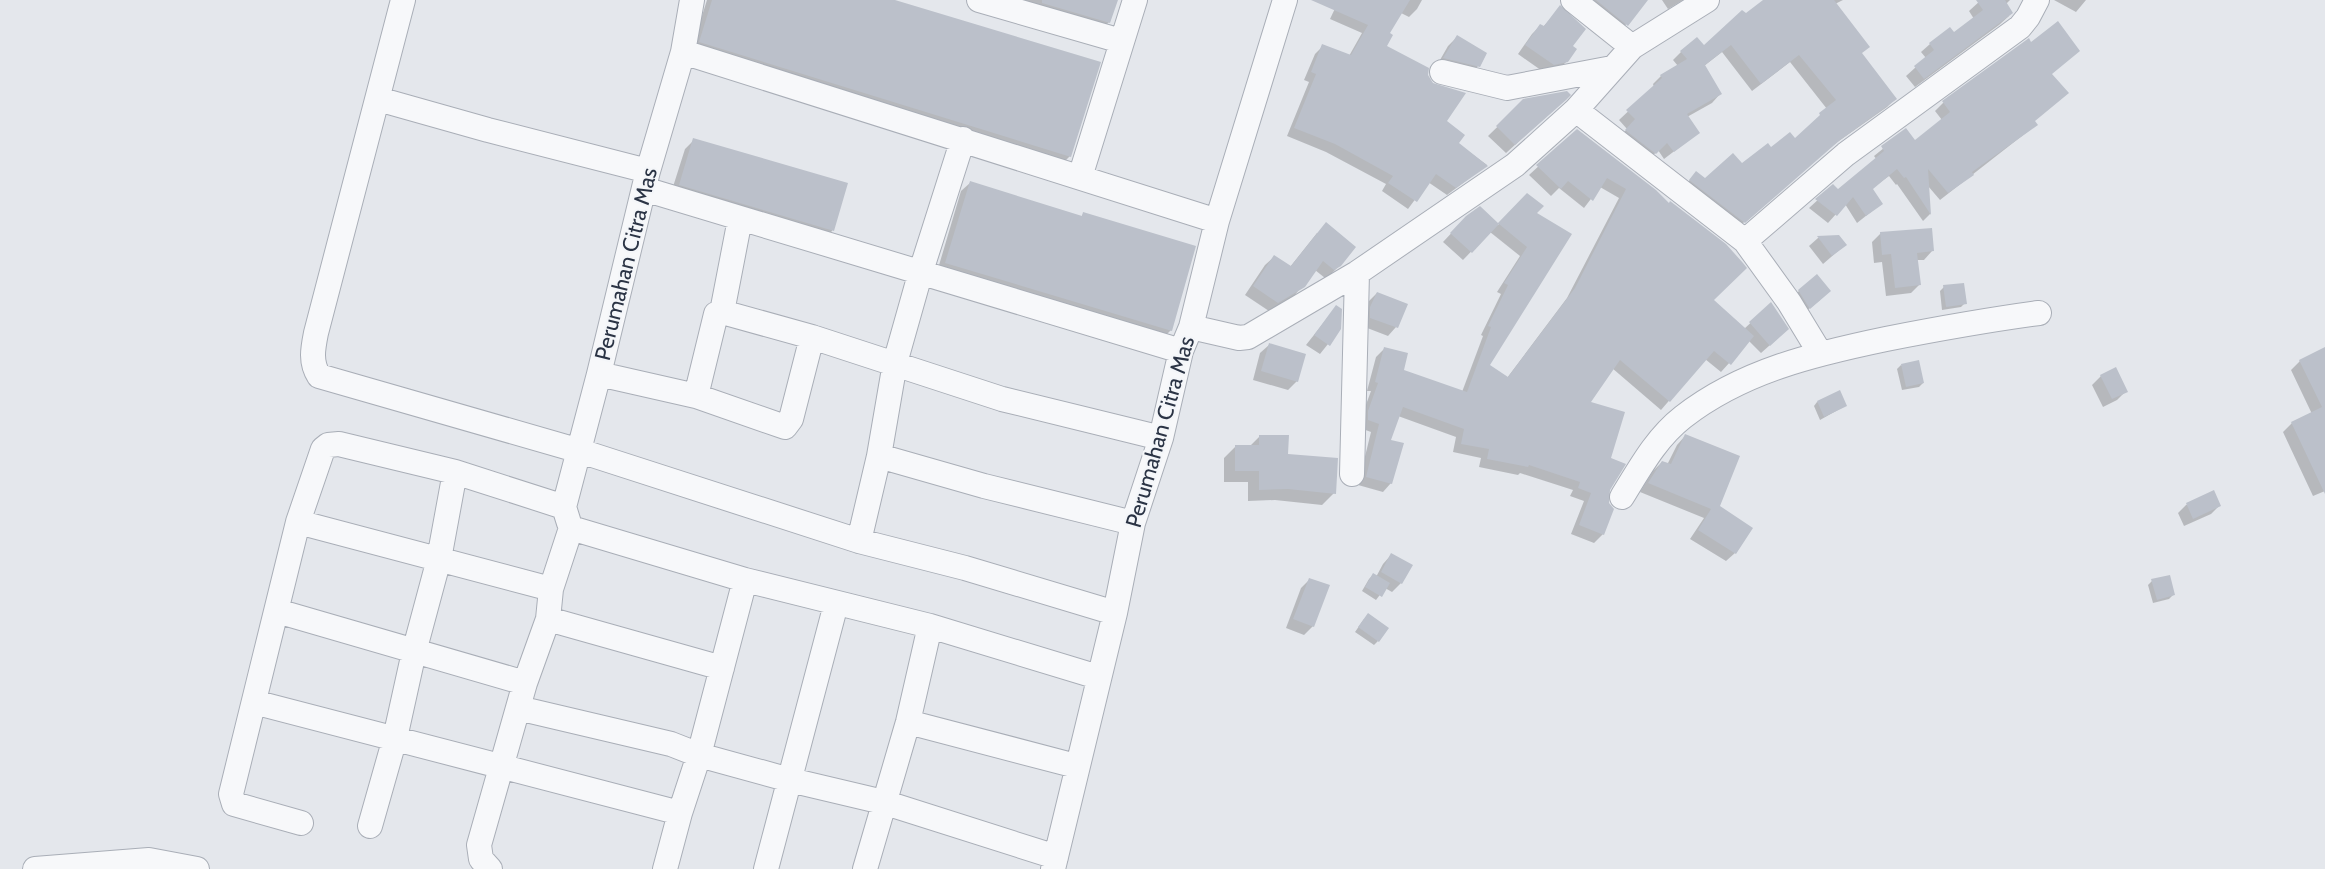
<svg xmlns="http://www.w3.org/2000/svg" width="2325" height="869" viewBox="0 0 2325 869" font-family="Cabin,sans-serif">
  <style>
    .shadow { fill: #0003 }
    .building { fill: #bbc0ca }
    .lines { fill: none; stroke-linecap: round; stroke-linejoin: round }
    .minor-casing { stroke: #a9aeb7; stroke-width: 26 }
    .minor { stroke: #f7f8fa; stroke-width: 24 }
    .labels { text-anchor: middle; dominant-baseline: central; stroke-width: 4.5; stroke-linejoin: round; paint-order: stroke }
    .street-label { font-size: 22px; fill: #2b3445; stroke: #f4f6f9 }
  </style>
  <rect width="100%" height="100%" fill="#e4e7ec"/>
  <path class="shadow" d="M707,0H890L1070,156L1061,165L691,51Z
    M998,0H1116L1109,22L1100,31Z
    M1339,0H1422L1417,9L1409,17L1401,13L1388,34L1385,47L1427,76L1445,122L1457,143L1487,165L1447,195L1428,182L1408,209L1382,191L1386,184L1326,152L1287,136L1309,82L1304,80L1315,54L1323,46L1349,56L1362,33L1330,19Z
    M1576,0H1646L1618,34Z
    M1662,0H1683L1668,9Z
    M1766,0H1843L1835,4L1861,54L1895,99L1887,107L1829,148L1735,230L1688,182L1696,173L1705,180L1795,140L1827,109L1790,62L1752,91L1722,52L1704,66L1720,94L1712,103L1687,117L1698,133L1664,159L1658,150L1647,162L1618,139L1627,129L1619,120L1654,87L1653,84L1661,76L1678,66L1673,60L1681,52L1703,48Z
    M1981,0H2010L2006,4L2009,16L1999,25L1915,87L1906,76L1926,58L1921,52L1930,44L1954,34L1974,19L1969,11Z
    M2054,0H2086L2076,12Z
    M1560,8L1571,47L1567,61L1558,70L1545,73L1518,54L1532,34L1540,26L1543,27Z
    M1457,37L1478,66L1469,75L1436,67L1448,46Z
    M2051,75L2033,122L2036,125L1940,200L1928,186L1930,214L1923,221L1897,184L1896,185L1889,176L1871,189L1881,204L1857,223L1845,204L1828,223L1809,208L1833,186L1837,191L1877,160L1874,156L1906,130L1915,142L1942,120L1935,111L1943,103Z
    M1524,101L1555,109L1506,153L1488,136Z
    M1577,131L1655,191L1711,301L1744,329L1771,304L1778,338L1761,353L1749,341L1721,372L1705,359L1661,410L1612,368L1589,402L1609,459L1608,490L1603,534L1594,543L1571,534L1584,501L1570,496L1573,490L1520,473L1518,475L1479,467L1481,458L1453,452L1456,437L1398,416L1389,441L1391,483L1383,492L1358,485L1371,432L1360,428V421L1371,391H1367L1376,357L1385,348L1402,371L1462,392L1483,336L1481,335L1501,294L1497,292L1520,256L1490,232L1463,260L1443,242L1458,226L1498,225L1527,195L1535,213L1570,235L1488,365L1507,378L1567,298L1619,198L1600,187L1584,208L1559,188L1551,196L1529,175Z
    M694,140L846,184L832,231L824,239L671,193L685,149Z
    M970,183L1081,217L1083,214L1171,330L1162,339L937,272L961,191Z
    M1317,233L1340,265L1331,274L1325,278L1315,270L1294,296L1269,311L1245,295L1265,265L1274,257L1290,267Z
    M1881,233L1932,251L1924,260H1917L1920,284L1911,293L1886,296L1882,262L1874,263L1872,242Z
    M1838,236L1845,245L1823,264L1809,246L1818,238Z
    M1944,287L1965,303L1961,307L1942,310L1940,291Z
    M1799,291L1820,300L1800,316L1790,300Z
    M1377,293L1406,305L1396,327L1388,336L1362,326V317L1368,302Z
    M1336,307L1340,329L1320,354L1306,345Z
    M1269,345L1297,381L1288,390L1253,380L1260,353Z
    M2300,361H2325V491L2313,496L2283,432L2292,423L2312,414L2291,370Z
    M1901,365L1923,383L1919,387L1902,390L1897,369Z
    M2101,376L2126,391L2117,400L2103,407L2092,385Z
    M1817,402L1845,406L1820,420L1814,406Z
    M1260,436L1287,455L1334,493L1322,505L1275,500L1248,501V482H1224V458L1236,446H1250Z
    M1685,436L1718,507L1735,553L1726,561L1690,539L1704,518L1640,492L1653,471L1662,462L1667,465L1677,445Z
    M2214,492L2220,505L2211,514L2184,526L2178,513L2186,505Z
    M1391,555L1401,583L1392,592L1385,588L1376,600L1362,591L1369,579L1373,575L1376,577L1383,564Z
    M1310,579L1313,626L1304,635L1286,628L1301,588Z
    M2152,581L2173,595L2169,599L2153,603L2148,585Z
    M1364,619L1378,641L1374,645L1355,632Z"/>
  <path class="building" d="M712,0H895L1101,62L1071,157L699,42Z
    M1042,0H1118L1110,23L1042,3Z
    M1311,0H1410L1390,33L1393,35L1387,46L1429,68L1428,75L1433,83L1466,93L1447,121L1465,135L1459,143L1488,166L1456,188L1436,174L1417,202L1388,183L1393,176L1335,144L1294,128L1316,74L1311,72L1322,44L1351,55L1368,25Z
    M1596,0H1648L1628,26Z
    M1763,0H1834L1870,47L1862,53L1897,99L1840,140L1745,223L1689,180L1696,171L1705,178L1733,153L1742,163L1768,143L1771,147L1790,132L1795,138L1820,115L1819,113L1836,100L1799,55L1761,84L1731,45L1705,65L1722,94L1687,114L1700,133L1674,152L1667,143L1656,154L1625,130L1635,119L1626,110L1662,78L1660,75L1687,59L1680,51L1697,37L1704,45L1742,10L1746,13Z
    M1976,0H2005L2013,13L1924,79L1914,66L1934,50L1929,43L1950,27L1954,32L1983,10Z
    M1560,5L1586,29L1573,46L1577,49L1568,62L1554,65L1525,45L1540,24L1544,26Z
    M2058,21L2080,51L2052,74L2069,93L2035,121L2038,125L1972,172L1974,175L1948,193L1928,169L1931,215L1906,177L1904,178L1897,169L1873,189L1883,204L1866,216L1853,197L1837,216L1815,199L1833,184L1838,189L1884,151L1881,146L1906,128L1915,140L1950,112L1942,101L2029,38L2031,42Z
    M1457,35L1487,53L1480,67L1443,58Z
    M1567,91L1571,95L1566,100L1515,145L1496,126L1523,99Z
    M1577,129L1656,190L1669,203L1670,201L1726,244L1743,263L1747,268L1714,300L1754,336L1731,365L1714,351L1670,402L1620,360L1591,402L1625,412L1611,458L1626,464L1610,490L1609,503L1614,509L1604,535L1579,525L1591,493L1578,488L1580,482L1529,465L1528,467L1487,459L1489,449L1461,444L1464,429L1403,407L1391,440L1404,443L1392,484L1366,477L1379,424L1368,420V411L1378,383L1375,382L1384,347L1408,353L1404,370L1467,392L1491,327L1488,326L1508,285L1504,283L1527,247L1499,224L1472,253L1450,233L1466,216L1480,206L1498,223L1527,193L1544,206L1537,213L1572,234L1490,365L1508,377L1575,288L1626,189L1607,178L1593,201L1568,181L1561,189L1536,165Z
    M693,138L848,183L834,231L679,185Z
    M970,181L1082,216L1083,212L1196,246L1172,331L945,263Z
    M1326,222L1356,247L1341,266L1334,270L1323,261L1305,287L1278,303L1253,286L1274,255L1291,266Z
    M1932,228L1934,251L1917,253L1921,285L1895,288L1891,254L1882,255L1880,232Z
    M1839,235L1847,245L1832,256L1817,236Z
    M1817,274L1831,291L1810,309L1798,290Z
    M1964,283L1967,304L1946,307L1943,285Z
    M1377,292L1408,304L1398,328L1370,318V307Z
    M1771,302L1789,329L1770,346L1749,322Z
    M1336,305L1342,309L1341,329L1330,346L1314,335Z
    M1269,343L1306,354L1298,382L1261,371Z
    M2325,347V494L2291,422L2322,407L2299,360Z
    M1919,360L1924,383L1906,387L1901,364Z
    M2116,367L2128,392L2112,399L2100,375Z
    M1840,390L1847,406L1824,417L1817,401Z
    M1685,434L1740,456L1720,506L1753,528L1736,554L1698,530L1711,509L1648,483L1662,461L1671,464Z
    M1259,435H1289L1288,454L1338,458L1336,494L1288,489L1259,490V471H1235V445H1259Z
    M2214,490L2221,506L2193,519L2186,503Z
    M1391,553L1413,565L1402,584L1381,572Z
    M1373,573L1390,583L1382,597L1365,587Z
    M2170,575L2175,595L2157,600L2151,579Z
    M1309,578L1330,585L1314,627L1293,619Z
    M1368,613L1389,628L1379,642L1358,627Z"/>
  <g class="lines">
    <g class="minor-casing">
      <path id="minor" d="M403,0L316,333C313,348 310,362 319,376L580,451L859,541L965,568L1115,613
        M979,0L1121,41
        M1573,0L1632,47
        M683,52L1217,221
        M1442,72L1507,88L1612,68
        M378,99L488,130L648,171
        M1576,110L1745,241L1789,302L1820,353
        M1080,177L1135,0
        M644,189L1181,351
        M1745,241L1846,154L2020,27L2028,17L2037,0
        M722,312L812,337L1002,399L1161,438
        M1191,327L1239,338L1248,337L1357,273L1515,165L1576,110L1632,47L1707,0
        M599,374L696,396L785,427L791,419L812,337
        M696,396L716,314L722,312L740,219
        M879,456L984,486L1133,523
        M1352,474L1357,273
        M1622,497C1640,468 1656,438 1683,417C1742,371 1814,354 1886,339C1937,329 1987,320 2039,313
        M298,522L551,589
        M569,523L564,507L599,374L648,171L683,52L692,0
        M571,528L745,580L930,626L1098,677
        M859,541L879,456L895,363L921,271L963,139
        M277,611L525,683
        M548,619L722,668
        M254,702L680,813
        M518,708L671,744L699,755L790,780L883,802L1056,857
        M908,722L1076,766
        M301,823L234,804L231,794L298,522L323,449L328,445L339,444L455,472L564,507
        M370,826L395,738L414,652L439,559L455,472
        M35,869L149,860L197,869
        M490,869L481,859L479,845L525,683L548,619L551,589L571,528
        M665,869L680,813L699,755L745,580
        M766,869L836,604
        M865,869L908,722L930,626
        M1053,869L1115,613L1133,523L1161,438L1181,351L1191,327L1217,221L1285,0"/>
    </g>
    <use href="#minor" class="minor"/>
  </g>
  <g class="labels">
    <g class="street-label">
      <text transform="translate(626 264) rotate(-76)">Perumahan Citra Mas</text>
      <text transform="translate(1160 432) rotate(-74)">Perumahan Citra Mas</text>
    </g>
  </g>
</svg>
